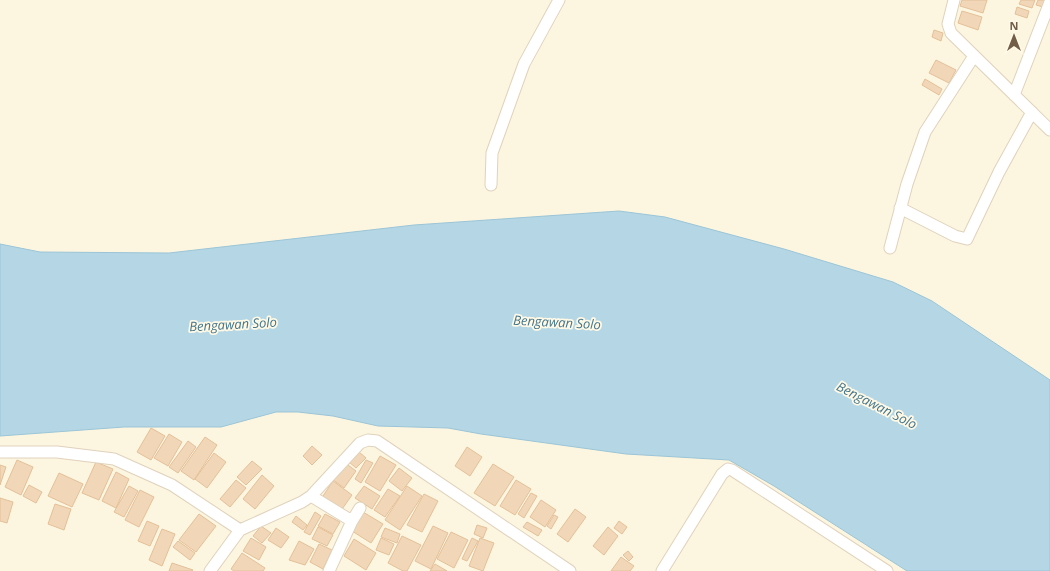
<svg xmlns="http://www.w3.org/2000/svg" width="1050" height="571" viewBox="0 0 1050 571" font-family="'Open Sans',sans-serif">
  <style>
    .water { fill: #b5d7e5; stroke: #9bc5d7 }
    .building { fill: #f1d7b7; stroke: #e4c098 }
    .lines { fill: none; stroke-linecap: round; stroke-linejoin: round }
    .street-casing { stroke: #e0d2bc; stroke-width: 13 }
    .street { stroke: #fff; stroke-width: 11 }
    .labels { text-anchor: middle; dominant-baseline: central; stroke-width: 3.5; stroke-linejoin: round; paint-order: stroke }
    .water-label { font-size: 13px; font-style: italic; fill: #44768d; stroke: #fff9e6 }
  </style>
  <rect width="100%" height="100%" fill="#fcf5e0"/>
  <path class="water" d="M619,211L665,217L784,249L893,282L932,301L1050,380V571H907L774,486L729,460L626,454L481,434L448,428L378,426L333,416L298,412H276L221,427H124L0,436V244L40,252L169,253L414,225Z"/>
  <path class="building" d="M962,0H987L983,13L960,6Z
    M1021,0H1035L1032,8L1019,4Z
    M1038,0H1046L1043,7L1036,5Z
    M1017,7L1029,11L1027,18L1015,14Z
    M962,11L982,17L978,30L958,23Z
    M934,30L943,33L941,41L932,37Z
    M936,60L956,70L949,83L929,73Z
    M925,79L942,89L939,95L922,85Z
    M151,428L165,436L151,460L137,452Z
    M169,434L182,442L168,466L154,458Z
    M205,437L217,445L194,480L181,471Z
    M188,441L196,447L178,473L169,467Z
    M312,446L322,455L312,465L303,456Z
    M467,447L482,457L470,476L455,466Z
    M359,452L366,458L356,468L349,462Z
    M214,453L226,462L207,488L195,479Z
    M380,456L396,465L380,491L365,482Z
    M17,460L33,467L21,495L5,487Z
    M366,460L373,463L361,483L355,479Z
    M252,461L262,469L246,485L237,477Z
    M96,462L113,469L99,500L82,493Z
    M344,462L356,471L344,488L332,479Z
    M493,464L514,477L495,506L474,493Z
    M0,465L6,467L0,485Z
    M399,468L412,478L402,491L389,481Z
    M116,472L129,479L116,508L102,501Z
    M59,473L83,484L72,507L48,496Z
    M262,475L274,486L255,509L243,499Z
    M236,480L246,488L230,507L220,499Z
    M516,480L531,489L515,515L500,506Z
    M333,481L352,495L340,512L321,499Z
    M29,485L42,492L36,503L23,496Z
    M129,486L138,491L124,517L114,512Z
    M364,486L380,496L372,509L355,498Z
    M407,486L422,496L400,530L385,520Z
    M388,489L400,496L385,517L374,510Z
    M140,490L154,497L139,527L125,520Z
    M531,493L537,496L524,518L518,514Z
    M424,494L438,501L422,532L407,525Z
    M0,498L13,502L7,523L0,521Z
    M541,500L556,510L545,527L530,517Z
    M55,504L71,509L64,530L48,524Z
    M575,509L586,517L568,542L557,534Z
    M315,512L321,516L310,535L304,532Z
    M363,512L383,524L371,543L352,531Z
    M199,514L216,526L196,552L179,540Z
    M325,514L340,522L333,534L318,526Z
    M554,515L558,517L551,529L547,526Z
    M296,516L307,525L303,530L292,522Z
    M147,521L159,526L150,546L138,541Z
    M619,521L627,527L622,534L614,528Z
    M527,522L542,530L538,536L523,527Z
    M477,525L487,528L483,538L474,534Z
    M261,526L271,533L262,543L253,536Z
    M433,526L448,533L431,569L415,561Z
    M318,527L333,535L327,546L312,539Z
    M608,527L618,536L604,555L593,546Z
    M276,528L289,537L281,548L268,540Z
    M385,528L400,534L397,543L381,537Z
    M162,529L175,534L162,566L149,560Z
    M451,532L468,540L454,568L437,559Z
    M402,536L421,545L407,571H403L388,563Z
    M251,538L266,547L259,560L243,551Z
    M381,538L394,544L389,555L376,550Z
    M472,538L478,541L467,561L462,559Z
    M480,538L494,543L483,571L469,566Z
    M354,539L376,553L366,570L344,556Z
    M178,541L195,553L190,560L173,547Z
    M299,541L314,549L305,565L289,560Z
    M319,544L332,550L323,569L310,562Z
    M628,551L633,557L629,561L623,555Z
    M242,553L265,568L263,571H234L231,569Z
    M621,557L634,566L630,571H611Z
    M172,563L193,570L192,571H169Z
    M435,564L447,571H430Z"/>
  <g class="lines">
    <g class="street-casing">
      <path id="street" d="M954,0L948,24L951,33L1050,130
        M1014,95L1050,2
        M491,185L492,153L524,64L559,0
        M900,208L955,236L967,239L999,172L1032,112
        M890,248L907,184L925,132L974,56
        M0,452H57L114,459L172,485L240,530
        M311,496L352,521L360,508
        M210,571L240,530L302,502L311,496L360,443L368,440L377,441L570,571
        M329,571L352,521
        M662,571L722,474L728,469L732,470L887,571"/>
    </g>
    <use href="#street" class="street"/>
  </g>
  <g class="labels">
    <g class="water-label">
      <text transform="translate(557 322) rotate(3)">Bengawan Solo</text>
      <text transform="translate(233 324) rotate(-3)">Bengawan Solo</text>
      <text transform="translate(877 405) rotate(27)">Bengawan Solo</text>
    </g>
  </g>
  <g transform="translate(1014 36)" stroke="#fff9e6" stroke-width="3" paint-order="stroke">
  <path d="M0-3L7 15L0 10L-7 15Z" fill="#725d47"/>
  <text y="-6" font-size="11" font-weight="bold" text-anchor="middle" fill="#725d47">N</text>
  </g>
</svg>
